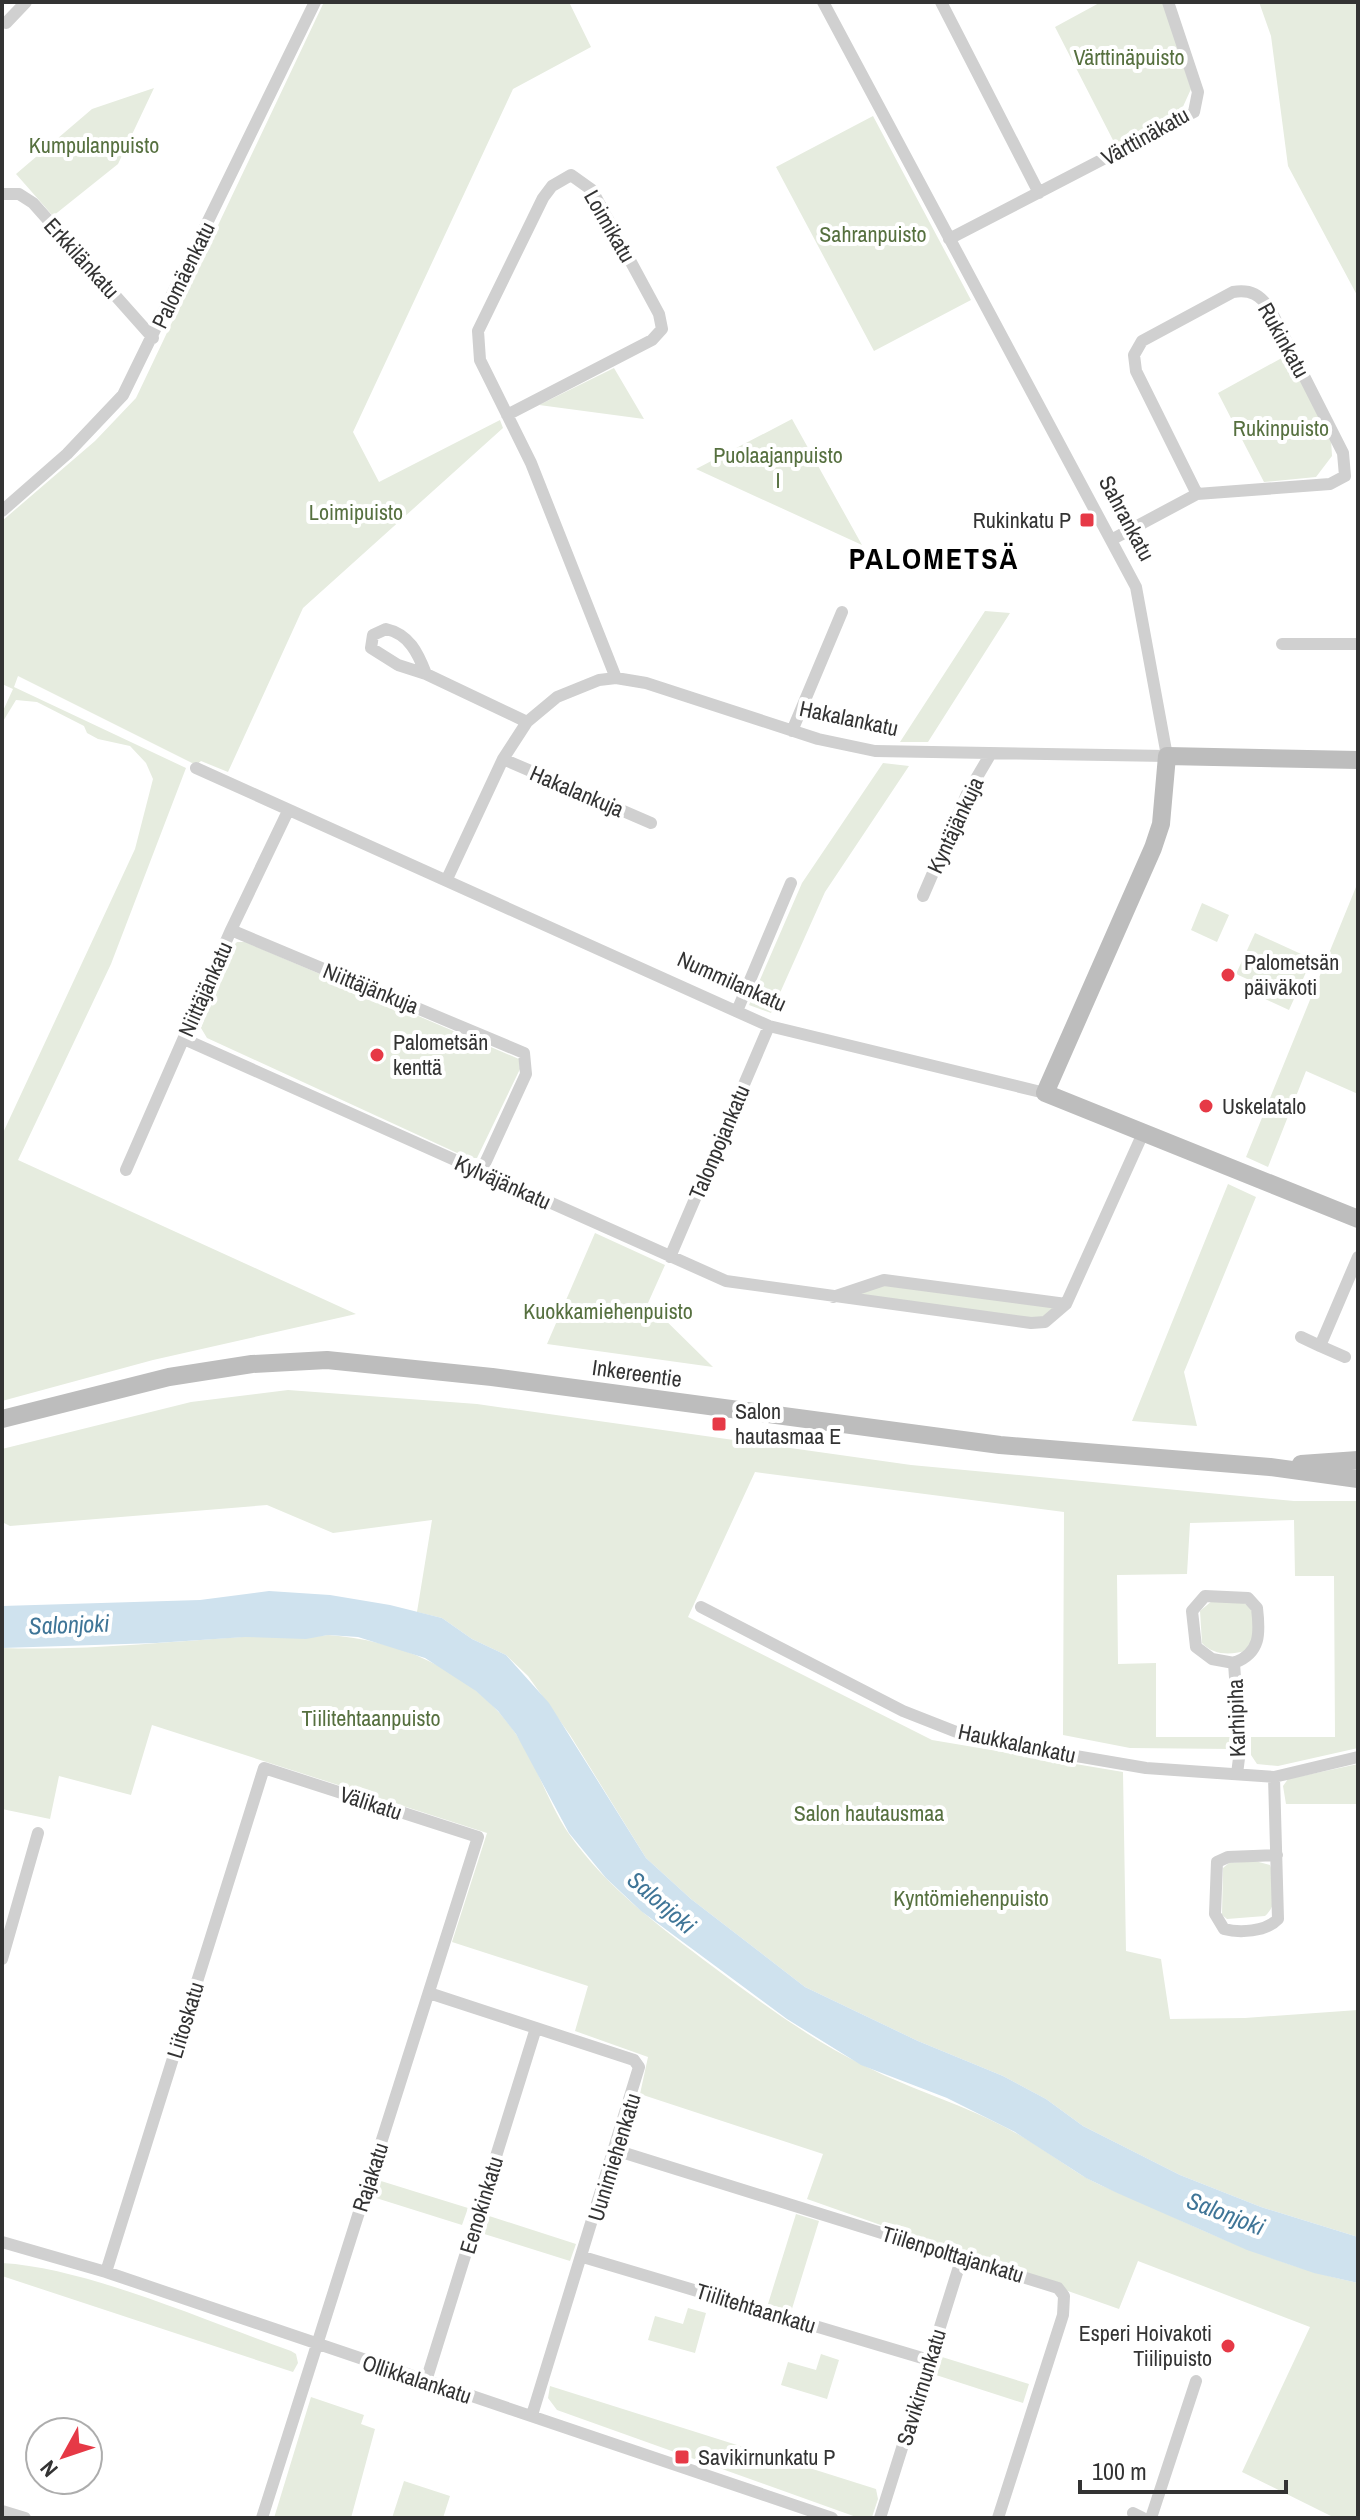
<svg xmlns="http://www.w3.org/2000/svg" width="1360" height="2520" viewBox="0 0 1360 2520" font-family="'Archivo Narrow',sans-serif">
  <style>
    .green { fill: #e6ecdf }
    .water { fill: #cfe2ee }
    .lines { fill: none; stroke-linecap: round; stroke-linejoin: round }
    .street { stroke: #d0d0d0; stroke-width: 12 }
    .secondary { stroke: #bdbdbd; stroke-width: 18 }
    .poi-dot { fill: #e63946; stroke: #fff; stroke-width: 3 }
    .labels { text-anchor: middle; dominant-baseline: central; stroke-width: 8; stroke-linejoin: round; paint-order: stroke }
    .park-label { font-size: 22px; fill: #56703f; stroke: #fff }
    .street-label { font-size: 22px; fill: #333; stroke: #fff }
    .poi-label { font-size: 22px; fill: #333; stroke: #fff; text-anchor: start }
    .water-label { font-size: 24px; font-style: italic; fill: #3f7597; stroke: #fff }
    .district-label { font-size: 30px; font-weight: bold; letter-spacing: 2px; fill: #000; stroke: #fff }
  </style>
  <rect width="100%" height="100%" fill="#fff"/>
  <path class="green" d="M324,2H569L591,47L513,89L353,432L379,482L500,420L503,428L303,608L228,772L201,761L196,765L18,676L14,687L186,768L111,964L18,1160L356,1314L153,1360L2,1401V1135L135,849L153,779L146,763L130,746L98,739L87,733L84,726L37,702L16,700L2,723V713L13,689L2,684V521L95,441L136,398Z
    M1101,2H1163L1191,89L1181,111L1116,146L1055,27Z
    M1259,2H1358V297L1288,166L1271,36Z
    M154,88L118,164L53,216L16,174L92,109Z
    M873,116L971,300L874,351L776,167Z
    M1289,354L1331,439L1332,456L1316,477L1264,482L1218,393Z
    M614,368L644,419L539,405Z
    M792,419L862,545L696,469Z
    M985,611L1010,613L928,742H900Z
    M883,763L909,766L825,892L771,1013L749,1005L802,883Z
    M1358,882V1094L1306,1071L1268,1167L1246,1157Z
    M1202,903L1229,915L1217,942L1191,930Z
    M1255,933L1312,959L1289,1010L1263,998L1267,988L1236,974Z
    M237,942H245L519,1059L520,1069L477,1158H468L207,1038L201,1028L231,948Z
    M1228,1184L1256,1197L1184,1372L1197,1426L1132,1421Z
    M595,1233L665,1265L648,1303L713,1367L547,1344Z
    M868,1283L1066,1304L1045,1322L832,1297Z
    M288,1390L477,1404L911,1465L1294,1501H1358V1748L1278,1766L1257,1764L1251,1755V1737H1335L1334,1576H1295L1294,1520L1190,1523L1187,1574L1117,1575L1118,1664L1156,1663V1737H1232V1749L1130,1748L1063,1735L1064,1512L755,1472L688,1617L932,1740L1123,1772L1126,1951L1161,1959L1170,2019L1245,2018L1358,2010V2237L1261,2207L1180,2175L1083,2126L1046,2099L1003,2076L918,2041L805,1987L691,1899L646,1858L570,1735L528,1676L506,1655L472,1639L442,1618L417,1612L432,1520L333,1533L267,1505L10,1526L2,1522V1449L191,1402Z
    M1213,1600C1223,1601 1239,1599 1247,1605C1258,1613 1255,1640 1248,1650C1232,1655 1214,1656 1202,1643L1200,1611Z
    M328,1635C400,1640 474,1672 516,1734C537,1765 548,1803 569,1834C607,1888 660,1927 712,1966C760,2002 811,2040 865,2066C914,2091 966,2105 1014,2132C1038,2145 1060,2162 1083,2176C1105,2189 1129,2196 1152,2207C1219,2239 1285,2267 1358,2283V2518H1335L1242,2472L1310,2327L1138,2261L1119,2309L807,2199L823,2154L640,2094L648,2057L575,2031L588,1986L452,1942L487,1833L152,1725L131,1795L59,1776L50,1819L2,1809V1648C82,1651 163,1642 242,1637C271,1635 299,1640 328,1635Z
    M1358,1764V1804H1286L1283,1786L1288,1779Z
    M1255,1861L1270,1865C1276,1882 1280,1902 1265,1916L1227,1919L1222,1915L1223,1868L1229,1863Z
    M381,2181L468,2208L462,2225L376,2198Z
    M796,2214L819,2221L791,2312L768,2304Z
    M486,2215L576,2244L570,2261L481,2233Z
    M2,2263C88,2268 208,2322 291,2351L296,2354L298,2363L293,2372L2,2276Z
    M688,2308L706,2313L695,2353L648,2340L655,2316L683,2324Z
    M821,2354L839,2360L827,2399L781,2385L788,2362L816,2370Z
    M942,2357L1029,2384L1023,2403L936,2375Z
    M550,2386L876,2489L878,2499L872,2517L859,2518L557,2410L548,2398Z
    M311,2397L364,2415L361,2424L375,2429L351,2518H274Z
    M404,2481L450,2496L443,2518H392Z"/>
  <path class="water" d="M269,1591L330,1595L390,1605L442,1618L472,1639L506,1655L549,1703L646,1858L691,1899L805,1987L918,2041L1003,2076L1046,2099L1083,2126L1180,2175L1261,2207L1358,2237V2283L1314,2273L1247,2250L1115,2192L1086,2178L1015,2132L947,2098L861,2065L787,2019L641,1911L606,1878L569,1833L516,1734L498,1711L476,1691L425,1658L358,1637L328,1635L306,1639L245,1637L156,1643L2,1648V1606L200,1600Z"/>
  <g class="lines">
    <path class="street" d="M941,2L1039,193
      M6,23L26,2
      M2,194H19L33,203L153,338
      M949,239L1194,112L1198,92L1168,2
      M507,415L652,340L662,329L659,314L592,190L571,175L552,186L543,198L478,331L480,360L531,463L616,678
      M2,511L67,454L123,395L315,2
      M1111,540L1197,494L1330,484L1345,476L1343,453L1270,309C1260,295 1251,289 1233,292L1142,341L1134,355L1136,371L1197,494
      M1282,644H1358
      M426,674C418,653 409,634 386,629L373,635L371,648L398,665L426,674L527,722
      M792,731L842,612
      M503,759L651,823
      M196,768L769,1026L1045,1093
      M447,879L503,759L527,722L557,697L599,680L616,678L646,683L818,739L875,751L1167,756L1136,587L823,2
      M923,896L967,794L990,755
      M231,930L524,1053L526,1074L481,1172
      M737,1011L791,883
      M184,1039L726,1281L1031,1323L1045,1322L1066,1304L1144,1131
      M126,1170L231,930L288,811
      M670,1257L769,1026
      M833,1297L884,1280L1066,1304
      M1301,1337L1320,1346
      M1345,1357L1320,1346L1358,1257
      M701,1607L903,1711L959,1733L1006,1744L1146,1768L1274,1777L1358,1757
      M1234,1663L1212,1659L1196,1647L1192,1611L1205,1596L1248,1598L1257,1608C1260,1633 1261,1653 1234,1663L1240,1750L1237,1774
      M1274,1777L1278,1919C1266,1932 1239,1933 1224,1929L1215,1914L1217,1862L1228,1857L1277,1855
      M2,1959L38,1833
      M429,1993L634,2060L639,2067L532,2415
      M615,2150L1058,2288L1064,2296L1063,2315L998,2518
      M2,2242L106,2272L832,2518
      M583,2257L929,2360
      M106,2272L264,1768L478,1837L262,2518
      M426,2381L536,2028
      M2,2511L25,2518
      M1133,2513L1143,2518
      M880,2518L962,2257
      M1151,2518L1196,2381"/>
    <path class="secondary" d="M1358,760L1167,756L1161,824L1153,848L1045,1093L1358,1219
      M2,1419L169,1377L252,1364L327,1360L492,1377L1000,1445L1270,1467L1358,1479
      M1301,1464L1358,1460"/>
  </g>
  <g class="poi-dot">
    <rect x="1079" y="512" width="16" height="16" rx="4"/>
    <circle cx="1228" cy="975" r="8"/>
    <circle cx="377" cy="1055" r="8"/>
    <circle cx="1206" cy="1106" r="8"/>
    <rect x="711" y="1416" width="16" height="16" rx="4"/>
    <circle cx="1228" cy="2346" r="8"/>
    <rect x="674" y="2449" width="16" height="16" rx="4"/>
  </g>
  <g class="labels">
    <g class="park-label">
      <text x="1129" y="57">Värttinäpuisto</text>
      <text x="94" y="145">Kumpulanpuisto</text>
      <text x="873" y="234">Sahranpuisto</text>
      <text x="1281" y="428">Rukinpuisto</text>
      <text x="778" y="455">Puolaajanpuisto<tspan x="778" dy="25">I</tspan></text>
      <text x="356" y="512">Loimipuisto</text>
      <text x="608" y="1311">Kuokkamiehenpuisto</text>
      <text x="371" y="1718">Tiilitehtaanpuisto</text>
      <text x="869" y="1813">Salon hautausmaa</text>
      <text x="971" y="1898">Kyntömiehenpuisto</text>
    </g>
    <g class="street-label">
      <text transform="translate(1145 136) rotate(-29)">Värttinäkatu</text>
      <text transform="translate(610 226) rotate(60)">Loimikatu</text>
      <text transform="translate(82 258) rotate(48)">Erkkilänkatu</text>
      <text transform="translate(183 275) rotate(-64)">Palomäenkatu</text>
      <text transform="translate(1284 340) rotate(61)">Rukinkatu</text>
      <text transform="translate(1127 518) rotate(62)">Sahrankatu</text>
      <text transform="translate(849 718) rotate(12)">Hakalankatu</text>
      <text transform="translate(577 791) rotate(23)">Hakalankuja</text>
      <text transform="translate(955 825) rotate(-65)">Kyntäjänkuja</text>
      <text transform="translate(732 981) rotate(24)">Nummilankatu</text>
      <text transform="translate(371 988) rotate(22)">Niittäjänkuja</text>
      <text transform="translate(205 989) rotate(-66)">Niittäjänkatu</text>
      <text transform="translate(719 1142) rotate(-67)">Talonpojankatu</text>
      <text transform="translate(503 1182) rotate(24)">Kylväjänkatu</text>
      <text transform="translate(637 1373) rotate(8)">Inkereentie</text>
      <text transform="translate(1236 1718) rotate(-92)">Karhipiha</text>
      <text transform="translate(1017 1743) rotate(12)">Haukkalankatu</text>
      <text transform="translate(371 1803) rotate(18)">Välikatu</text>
      <text transform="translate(185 2020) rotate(-73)">Liitoskatu</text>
      <text transform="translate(614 2157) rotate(-73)">Uunimiehenkatu</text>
      <text transform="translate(370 2177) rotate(-72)">Rajakatu</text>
      <text transform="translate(481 2205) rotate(-73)">Eenokinkatu</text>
      <text transform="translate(953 2254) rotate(17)">Tiilenpolttajankatu</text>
      <text transform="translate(756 2308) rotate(17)">Tiilitehtaankatu</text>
      <text transform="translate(417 2379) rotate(18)">Ollikkalankatu</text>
      <text transform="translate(921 2387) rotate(-73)">Savikirnunkatu</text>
    </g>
    <g class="poi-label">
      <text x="1071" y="520" text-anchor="end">Rukinkatu P</text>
      <text x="1244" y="962">Palometsän<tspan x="1244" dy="25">päiväkoti</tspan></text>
      <text x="393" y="1042">Palometsän<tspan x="393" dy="25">kenttä</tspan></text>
      <text x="1222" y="1106">Uskelatalo</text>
      <text x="735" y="1411">Salon<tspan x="735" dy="25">hautasmaa E</tspan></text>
      <text x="1212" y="2333" text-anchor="end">Esperi Hoivakoti<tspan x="1212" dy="25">Tiilipuisto</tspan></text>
      <text x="698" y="2457">Savikirnunkatu P</text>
    </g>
    <g class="water-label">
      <text transform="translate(69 1624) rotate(-2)">Salonjoki</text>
      <text transform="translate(662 1902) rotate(41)">Salonjoki</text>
      <text transform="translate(1226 2213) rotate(21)">Salonjoki</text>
    </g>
    <g class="district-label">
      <text x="934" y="558">PALOMETSÄ</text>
    </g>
  </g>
  <rect width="1360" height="2520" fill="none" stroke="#333333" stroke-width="8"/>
  <g transform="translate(64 2456) rotate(230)"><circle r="38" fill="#ffffff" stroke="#adadad" stroke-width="2"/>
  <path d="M0-6L14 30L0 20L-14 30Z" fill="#e63946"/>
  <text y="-12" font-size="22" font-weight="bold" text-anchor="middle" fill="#333333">N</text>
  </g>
  <path d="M1080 2480v12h206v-12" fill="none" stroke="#333333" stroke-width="4"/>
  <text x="1092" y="2480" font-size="24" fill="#333333" stroke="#ffffff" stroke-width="6" paint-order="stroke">100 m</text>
</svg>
